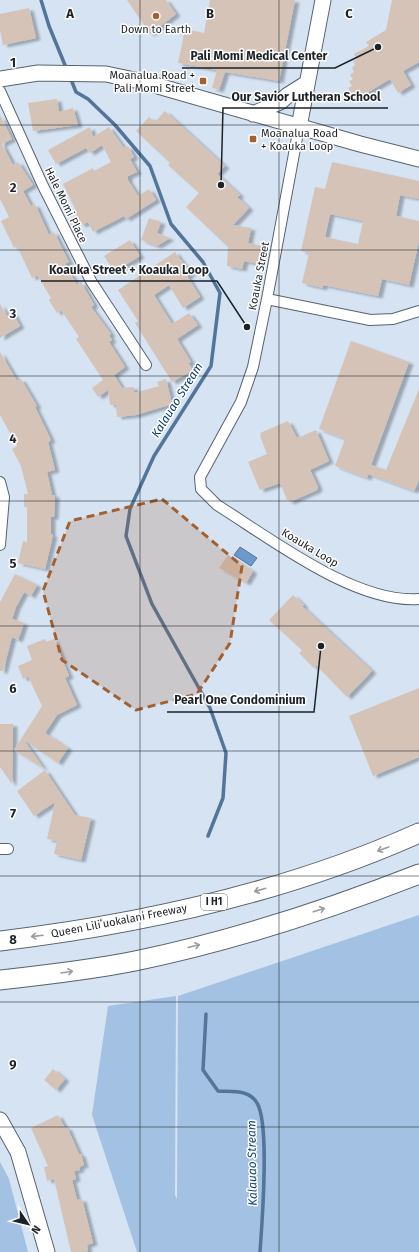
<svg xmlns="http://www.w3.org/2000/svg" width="419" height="1252" viewBox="0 0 419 1252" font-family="'Fira Sans',sans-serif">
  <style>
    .green { fill: #a3c1e2 }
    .water { fill: #6b99cb; stroke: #53759a }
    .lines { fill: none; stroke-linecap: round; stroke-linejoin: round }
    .stream { stroke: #53759a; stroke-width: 3.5 }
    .building { fill: #d5c3b7; fill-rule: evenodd; filter: url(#shadow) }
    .street-casing { stroke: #566370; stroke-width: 12 }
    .secondary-casing { stroke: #566370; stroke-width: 17 }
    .highway-casing { stroke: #566370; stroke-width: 21 }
    .street { stroke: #fff; stroke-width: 10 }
    .secondary { stroke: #fff; stroke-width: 15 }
    .highway { stroke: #fff; stroke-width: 19 }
    .oneway { stroke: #999c9e }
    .marked { fill: #a4612f; fill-opacity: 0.2; stroke: #a4612f; stroke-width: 3; stroke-dasharray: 8 5; stroke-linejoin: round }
    .grid { fill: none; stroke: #1c2227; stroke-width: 1; stroke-opacity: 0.55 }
    .poi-dot { fill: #a4612f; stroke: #fff; stroke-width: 1.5 }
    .labels { text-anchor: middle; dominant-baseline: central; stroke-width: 3; stroke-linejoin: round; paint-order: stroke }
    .shield { fill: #fff; stroke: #606468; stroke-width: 1 }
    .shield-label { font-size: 10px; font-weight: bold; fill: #1c2227 }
    .poi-label { font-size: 11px; fill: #1c2227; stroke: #fff }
    .street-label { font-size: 11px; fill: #1c2227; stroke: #fff }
    .water-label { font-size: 12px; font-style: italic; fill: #0e416f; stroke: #fff }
    .grid-label { font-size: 13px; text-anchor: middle; font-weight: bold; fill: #1c2227; stroke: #fff; stroke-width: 3; stroke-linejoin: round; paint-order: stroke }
    .leader { fill: none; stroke: #1c2227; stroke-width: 1.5 }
    .callout-dot { fill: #1c2227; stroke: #fff; stroke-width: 1.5 }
    .callout-label { font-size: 12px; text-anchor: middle; font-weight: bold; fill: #1c2227; stroke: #fff; stroke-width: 3; stroke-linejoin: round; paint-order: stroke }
  </style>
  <defs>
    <filter id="shadow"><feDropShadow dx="4.5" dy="2.5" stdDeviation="1" flood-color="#0004"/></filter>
  </defs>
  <rect width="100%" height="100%" fill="#d5e3f3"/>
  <path class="green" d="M419,915V1252H137L92,1115L108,1006L176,996L175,1195L177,1199L178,996Z
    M0,1162L9,1179L28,1252H0Z"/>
  <path class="water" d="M240,547L257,558L251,566L234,555Z"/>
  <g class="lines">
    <path class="stream" d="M41,0L49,26L67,70
      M70,77L76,92L88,99L115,125L150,166L171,224L203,262L220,293L211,366L154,456L130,509L126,536L152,604L210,708L226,753L223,798L208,836
      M206,1014L203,1070L218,1091C232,1092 249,1089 257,1103C270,1124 262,1223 260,1252"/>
  </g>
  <path class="building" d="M127,0H166L176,14L150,34Z
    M210,0H295L279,81L225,72L219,90L212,88L217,70L178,63L185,29L204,33Z
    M392,0H419V62L403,71L411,85L398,93L390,79L355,100L348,88L352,86L349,81L353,79L350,75L354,72L352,68L355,65L353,61L357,59L354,54L369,46L366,42L386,30Z
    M29,8L36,38L3,45L0,30V14Z
    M57,99L59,112L73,108L78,125L33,131L28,103Z
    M165,111L225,166L217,174L240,195L237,197L249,208L233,225L251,228L248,243L262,246L258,264L244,261L242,269L227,266L228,247L186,207L199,193L168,165L170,163L136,131L149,117L155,122Z
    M0,115L12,139L2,144L13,165L18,162L33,185L23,191L31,206L35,204L49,235L54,232L69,262L65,264L77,285L81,282L94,305L91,307L111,334L109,336L112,340L109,342L125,367L114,375L122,388L134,387V393L159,386L157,382L166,379L172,404L136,415L117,417L116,405H110L108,390L98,397L92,388L103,380L76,339L79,337L61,310L57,313L49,300L51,298L37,275L32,278L17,246L14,248L1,221L9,217L0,199Z
    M90,127L93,137L109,127L124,148L128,146L134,157L130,159L137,172L128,176V180L138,196L149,189L156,200L126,219L124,216L93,232L88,222L81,225L75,212L76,211L63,184L93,168L94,171L111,162L102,145L90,153L86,148L56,164L48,150Z
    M332,162L419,181V199L400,195L396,216L419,221V241L409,285L382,279L378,296L323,285V288L302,283L309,253L301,251L315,187L325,189ZM330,214L363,221L358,244L325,237Z
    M149,218L161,222L157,233L170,238L157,246L141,240Z
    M130,240L140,256L114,272L104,256Z
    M175,252L191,274L187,276L200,297L183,308L169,285L154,295L172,324L189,313L198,325L177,339L191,362L188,363L193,370L172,382L135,323L138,321L118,290Z
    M0,304L7,316L13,313L20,326L0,338Z
    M351,341L409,362L371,465L386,470L419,389V480L414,491L368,474L367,478L335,466L345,439L319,429Z
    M0,352L17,381L21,379L37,406L35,407L51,440L48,442L55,470L47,472L52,495H55L54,517H51V534L53,535L45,569L18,563L23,541L27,542V507H24V494H28L21,466L12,449L17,446L0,415Z
    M288,421L297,438L316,430L329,461L310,470L318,487L317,490L290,502L289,500H287L280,483L260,490L248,462L267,454L260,436L261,435L260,433Z
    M228,555L253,571L246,583L219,568Z
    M15,574L37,585L31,596L24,592L16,607L12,619L24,623L18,640L12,637L3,671H0V602Z
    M293,595L304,605L302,606L372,671L347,697L316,665L314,668L299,653L302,650L269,620Z
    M45,639L46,642L54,639L69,676L65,678L77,705L57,715L45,733L68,748L58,763L24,740L44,769L14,750L42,706L28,676L23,679L18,666L32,660L27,646Z
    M419,688V757L373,776L349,716Z
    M0,724H13L12,784L0,767Z
    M45,770L75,815L91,818L81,860L54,854L57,841L47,839L55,802L34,816L17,791Z
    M53,1069L65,1079L56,1090L44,1080Z
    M58,1115L65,1128L67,1127L79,1154H81L84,1165L79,1167L80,1170L74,1171L76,1179L72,1180L77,1200L82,1199L93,1243L87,1245L88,1251L82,1252H71L54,1179L47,1181L44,1167L48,1166L31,1128Z"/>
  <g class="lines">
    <g class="street-casing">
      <path id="street" d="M0,91L43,186L91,281L146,365
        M299,127L267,299L253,367L241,402L200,477L201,489L217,505C270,538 355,604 419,599
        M267,299L370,320L393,319L419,311
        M0,482L4,497L0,545
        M0,849H8"/>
    </g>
    <g class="secondary-casing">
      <path id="secondary" d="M0,79L38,73L106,74L144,82L360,144L419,159
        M253,114L280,102L288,95L307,83
        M299,127L323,0
        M0,1120L18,1152L47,1252"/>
    </g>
    <g class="highway-casing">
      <path id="highway" d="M0,941C143,924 287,892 419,833
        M0,980C45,975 91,970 135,961C232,941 327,910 419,874"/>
    </g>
    <use href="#street" class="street"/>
    <use href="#secondary" class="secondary"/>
    <use href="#highway" class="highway"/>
  </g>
  <defs><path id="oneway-shaft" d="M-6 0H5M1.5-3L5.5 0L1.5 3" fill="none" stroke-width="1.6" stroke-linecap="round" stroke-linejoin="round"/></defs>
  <g class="oneway">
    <use href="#oneway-shaft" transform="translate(383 849) rotate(160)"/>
    <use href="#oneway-shaft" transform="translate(260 890) rotate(164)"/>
    <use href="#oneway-shaft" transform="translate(319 910) rotate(-18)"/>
    <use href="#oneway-shaft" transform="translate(37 936) rotate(173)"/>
    <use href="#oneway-shaft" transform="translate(194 946) rotate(-14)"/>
    <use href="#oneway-shaft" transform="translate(67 972) rotate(-9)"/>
  </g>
  <path class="marked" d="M162,499L242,566L230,643L197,694L136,710L62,660L43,591L70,521Z"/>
  <path class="grid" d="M140,0V1252M279,0V1252M0,125H419M0,250H419M0,376H419M0,501H419M0,626H419M0,751H419M0,876H419M0,1002H419M0,1127H419"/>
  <g class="poi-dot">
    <circle cx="156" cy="16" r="4"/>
    <rect x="199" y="77" width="8" height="8" rx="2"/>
    <rect x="249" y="135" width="8" height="8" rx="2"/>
  </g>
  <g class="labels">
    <rect class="shield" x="201" y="894" width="26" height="16" rx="3"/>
    <g class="shield-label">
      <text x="214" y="902">I H1</text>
    </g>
    <g class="poi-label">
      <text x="156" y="29">Down to Earth</text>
      <text x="195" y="75" text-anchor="end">Moanalua Road +<tspan x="195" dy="13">Pali Momi Street</tspan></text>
      <text x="261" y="133" text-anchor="start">Moanalua Road<tspan x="261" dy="13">+ Koauka Loop</tspan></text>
    </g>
    <g class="street-label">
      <text transform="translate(66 205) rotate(64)">Hale Momi Place</text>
      <text transform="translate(259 276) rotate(-79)">Koauka Street</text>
      <text transform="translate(310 548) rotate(31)">Koauka Loop</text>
      <text transform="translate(119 921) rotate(-11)">Queen Liliʻuokalani Freeway</text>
    </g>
    <g class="water-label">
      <text transform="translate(177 400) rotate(-58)">Kalauao Stream</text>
      <text transform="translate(252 1163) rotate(-91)">Kalauao Stream</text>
    </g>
  </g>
  <g class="grid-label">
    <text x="70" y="18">A</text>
    <text x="210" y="18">B</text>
    <text x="349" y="18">C</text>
    <text x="13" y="67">1</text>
    <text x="13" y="192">2</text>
    <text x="13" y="318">3</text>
    <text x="13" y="443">4</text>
    <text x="13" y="568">5</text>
    <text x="13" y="693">6</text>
    <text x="13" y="818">7</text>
    <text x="13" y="944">8</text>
    <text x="13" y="1069">9</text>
  </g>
  <path class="leader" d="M378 47L335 68H182M221 185L223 108H388M247 327L217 281H41M321 646L314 712H167"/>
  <g class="callout-dot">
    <circle cx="378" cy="47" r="4"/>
    <circle cx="221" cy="185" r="4"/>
    <circle cx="247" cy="327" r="4"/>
    <circle cx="321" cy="646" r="4"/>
  </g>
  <g class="callout-label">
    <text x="259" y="60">Pali Momi Medical Center</text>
    <text x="306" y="101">Our Savior Lutheran School</text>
    <text x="129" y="274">Koauka Street + Koauka Loop</text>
    <text x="240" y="704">Pearl One Condominium</text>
  </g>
  <g transform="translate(28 1224) rotate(125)" stroke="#ffffff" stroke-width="3" paint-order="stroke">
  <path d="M0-3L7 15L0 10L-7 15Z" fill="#1c2227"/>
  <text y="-6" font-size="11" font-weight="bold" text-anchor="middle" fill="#1c2227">N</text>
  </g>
</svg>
